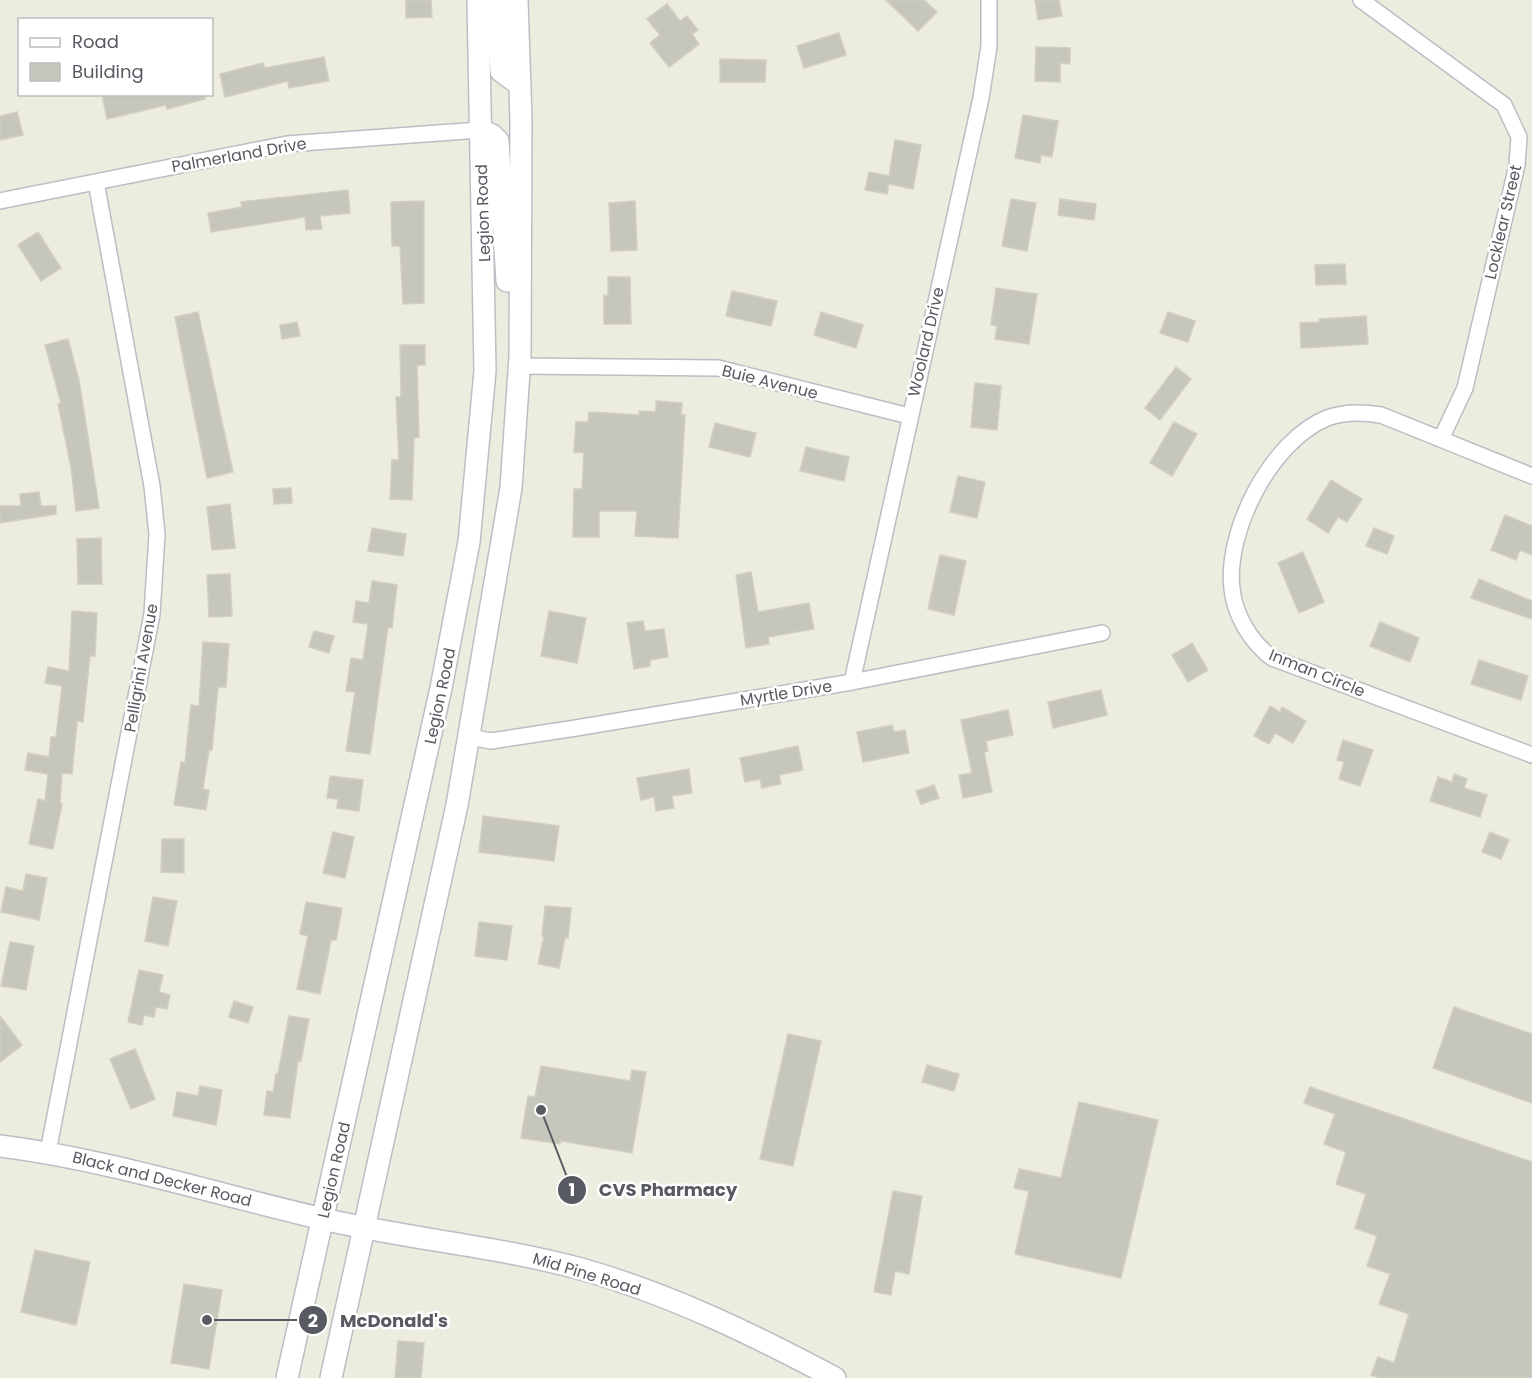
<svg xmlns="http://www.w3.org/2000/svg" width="1532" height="1378" viewBox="0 0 1532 1378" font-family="Poppins,sans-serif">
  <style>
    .building { fill: #c7c6bc; stroke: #d1cfbd; stroke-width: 1.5 }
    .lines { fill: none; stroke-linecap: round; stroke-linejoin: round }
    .street-casing { stroke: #bcbdc4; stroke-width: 18 }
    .secondary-casing { stroke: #bcbec6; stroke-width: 24 }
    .street { stroke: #fff; stroke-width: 15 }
    .secondary { stroke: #fff; stroke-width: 21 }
    .labels { text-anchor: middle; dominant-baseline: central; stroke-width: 5; stroke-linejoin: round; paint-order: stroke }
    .street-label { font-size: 16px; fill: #585a61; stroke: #fff }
    .leader { fill: none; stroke: #585a61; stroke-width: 2 }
    .callout-dot { fill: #585a61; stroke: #fff; stroke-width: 2 }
    .mark-label { font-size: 18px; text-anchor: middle; font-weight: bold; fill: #fff }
    .callout-label { font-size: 18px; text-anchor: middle; font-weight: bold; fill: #585a61; stroke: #fff; stroke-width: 5; stroke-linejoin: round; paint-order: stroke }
  </style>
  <rect width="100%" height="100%" fill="#ececdf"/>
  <path class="building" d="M406,0H431L432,17L406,18Z
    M886,0H924L937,12L918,31Z
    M1035,0H1059L1062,16L1038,20Z
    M667,4L680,21L687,16L698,30L692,34L699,44L669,67L650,43L660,35L647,19Z
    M839,33L846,55L804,68L797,46Z
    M1036,47L1070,48V64L1060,63V82L1035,81Z
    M324,57L329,81L289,88L288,81L225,97L220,74L263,63L265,68Z
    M720,59L766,60L765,82H720Z
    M102,94H205V99L167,109L166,105L107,119Z
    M17,112L23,135L0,140V116Z
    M1023,115L1058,121L1052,157L1041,155L1040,163L1015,158Z
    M895,140L921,145L913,189L889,184L887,194L865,190L869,172L889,176Z
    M348,190L350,213L320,216L322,229L306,230L305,217L211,232L208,213L242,207L241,202Z
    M1011,199L1036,203L1027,251L1002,246Z
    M1060,199L1096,204L1094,220L1058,215Z
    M424,201V303L403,304L400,246H392L391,202Z
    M635,201L637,250L611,251L609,203Z
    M38,232L61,268L41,281L18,245Z
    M1345,264L1346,284L1316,285L1315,265Z
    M608,277H630L631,324H604V295L608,296Z
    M996,288L1037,294L1029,344L995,339L997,326L991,325Z
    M732,291L777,301L771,326L726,316Z
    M198,312L233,472L207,478L175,317Z
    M821,312L863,325L856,348L814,335Z
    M1168,312L1195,321L1188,342L1160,333Z
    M1366,316L1368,344L1301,348L1300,323L1320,322L1319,319Z
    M297,322L300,336L282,339L280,325Z
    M68,339L79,380L99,508L76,511L71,467L58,404L61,403L45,345Z
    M400,345H425V365H417L419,437L414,438L412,500L390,499L392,460H399L396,397H401Z
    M1176,367L1191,379L1160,420L1145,408Z
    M975,383L1001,386L997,430L971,427Z
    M656,401L682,403L681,415H685L678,538L635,536L637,511H599V537H573L574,489H582L584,453L574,452L576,422H588L589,412L639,415V411L656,412Z
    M1174,422L1197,434L1172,476L1150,463Z
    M715,423L756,433L750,457L709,447Z
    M806,447L849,457L844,481L800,471Z
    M958,476L985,482L977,518L950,512Z
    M1331,480L1362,499L1347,522L1338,517L1328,533L1307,519Z
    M291,488L292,503L274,504L273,489Z
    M39,492L41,506H56V514L0,523V506H21L20,494Z
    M230,504L235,548L212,550L207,507Z
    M1505,515L1532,526V555L1520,550L1516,560L1491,550Z
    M372,528L406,534L403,556L368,551Z
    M1374,528L1394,536L1387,554L1366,546Z
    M101,538L102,584H78L77,539Z
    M1303,552L1324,602L1299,613L1278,563Z
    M940,555L966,561L954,615L928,609Z
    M751,572L758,612L809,603L814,629L768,637L769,644L746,648L736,575Z
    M230,574L232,616L209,617L207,575Z
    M1479,579L1532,601V619L1471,598Z
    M372,581L397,585L392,628L388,627L370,754L346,751L355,692L346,691L351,658L363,660L368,624L353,622L356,601L369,603Z
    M72,611L97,613L95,656H90L83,722L77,721L72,774L62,773L60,803L62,804L53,849L29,844L38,799L45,801L48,774L25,770L28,753L49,757L51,737H56L62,686L45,683L48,667L69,671Z
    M549,611L586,618L577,663L541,656Z
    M643,621L645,631L664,629L668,657L650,660V666L634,669L627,623Z
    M1380,622L1419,638L1410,662L1370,646Z
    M314,631L334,636L329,653L309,647Z
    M203,642L229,644L226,687H218L212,750H209L203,789L209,790L206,810L174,805L181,762L185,763L191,705L199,706Z
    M1192,643L1208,670L1188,682L1172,655Z
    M1479,660L1528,676L1521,700L1471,684Z
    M1101,690L1107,715L1053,728L1048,702Z
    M1270,706L1280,712L1282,707L1306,721L1293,743L1275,733L1269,744L1254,736Z
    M1008,710L1013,735L986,741L988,751L984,752L992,792L963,798L959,775L972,773L961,720Z
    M892,725L894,732L905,730L909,753L863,762L857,732Z
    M1343,740L1373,750L1360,786L1339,779L1344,762L1337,760Z
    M798,746L803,770L779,775L781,784L762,788L760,779L745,782L740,758Z
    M689,769L692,793L672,796L674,808L656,811L654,797L641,800L637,778Z
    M1454,774L1467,779L1464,788L1487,795L1480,817L1430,801L1438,777L1452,782Z
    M330,776L363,780L359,811L337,808L338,799L327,798Z
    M934,785L939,798L921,804L916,791Z
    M483,816L559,826L554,861L479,852Z
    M333,832L354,837L345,878L323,873Z
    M1490,832L1509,840L1501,859L1482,852Z
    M162,839H184V873L161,872Z
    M26,874L47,878L39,920L1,912L6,887L23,891Z
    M153,897L177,901L168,946L145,941Z
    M306,902L342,908L336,940H331L320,994L297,989L308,936L300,934Z
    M545,906L571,908L568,938H565L559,968L538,964L544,936H542Z
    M479,922L512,926L507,960L475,956Z
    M10,942L34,946L26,990L1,986Z
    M139,970L163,975L159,992L170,995L167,1009L156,1007L154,1017L144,1015L142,1025L128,1022Z
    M234,1001L253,1007L248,1023L229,1017Z
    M1454,1007L1532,1034V1103L1433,1068Z
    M0,1016L22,1045L0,1062Z
    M289,1016L309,1019L301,1061L298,1060L290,1118L264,1115L267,1091L273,1092L276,1074H278Z
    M788,1034L821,1041L793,1166L760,1159Z
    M135,1049L155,1099L131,1109L110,1059Z
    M927,1065L959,1074L954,1091L922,1082Z
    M541,1066L630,1081L632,1070L646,1072L632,1153L561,1141L560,1144L521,1138L528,1096L535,1097Z
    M200,1086L222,1090L216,1125L173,1116L177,1092L198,1096Z
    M1310,1087L1532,1162V1378H1380L1371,1375L1378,1357L1394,1363L1409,1314L1379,1304L1390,1274L1367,1266L1377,1236L1355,1228L1366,1194L1336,1184L1346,1152L1324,1144L1335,1114L1304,1103Z
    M1079,1102L1158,1120L1121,1278L1015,1254L1029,1191L1014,1188L1019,1169L1061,1178Z
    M893,1191L922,1196L909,1274L895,1271L891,1295L874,1292Z
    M35,1250L90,1262L76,1325L21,1312Z
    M184,1284L222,1290L209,1369L171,1363Z
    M398,1341L424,1343L421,1378H395Z"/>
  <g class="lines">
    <g class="street-casing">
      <path id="street" d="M1361,0L1504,105L1519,137L1517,165L1465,388L1441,439
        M0,201L287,144L480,130
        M519,366L718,368L909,416
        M1532,476L1381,415C1363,412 1345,411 1327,418C1271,441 1225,531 1232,589C1235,616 1251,642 1272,658L1532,755
        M852,682L981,98L989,46V0
        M469,737L491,741L576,728L852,682L1102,633
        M48,1152L152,614L157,534L152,486L96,182"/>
    </g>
    <g class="secondary-casing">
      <path id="secondary" d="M497,0L501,71L520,85
        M480,130L492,135L498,141L507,281
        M0,1146C110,1160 215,1194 323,1219C408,1239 496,1246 581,1269C670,1294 754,1335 835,1378
        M287,1378L441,688L469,542L485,371L478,0
        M331,1378L457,805L511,488L520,357L521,120L517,0"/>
    </g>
    <use href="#street" class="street"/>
    <use href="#secondary" class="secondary"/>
  </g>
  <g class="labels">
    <g class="street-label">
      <text transform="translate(239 155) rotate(-10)">Palmerland Drive</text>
      <text transform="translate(483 213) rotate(-92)">Legion Road</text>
      <text transform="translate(1503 222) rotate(-77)">Locklear Street</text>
      <text transform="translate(926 342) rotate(-77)">Woolard Drive</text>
      <text transform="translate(770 382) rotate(14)">Buie Avenue</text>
      <text transform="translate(141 668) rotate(-80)">Pelligrini Avenue</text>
      <text transform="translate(1317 673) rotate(22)">Inman Circle</text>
      <text transform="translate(786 693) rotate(-9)">Myrtle Drive</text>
      <text transform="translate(440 696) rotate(-78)">Legion Road</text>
      <text transform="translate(334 1170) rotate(-77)">Legion Road</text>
      <text transform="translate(162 1179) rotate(14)">Black and Decker Road</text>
      <text transform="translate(587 1274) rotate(17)">Mid Pine Road</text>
    </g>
  </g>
  <path class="leader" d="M541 1110L572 1190M207 1320L313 1320"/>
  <g class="callout-dot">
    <circle cx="541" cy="1110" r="6"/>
    <circle cx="207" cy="1320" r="6"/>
    <circle cx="572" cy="1190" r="15"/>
    <circle cx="313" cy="1320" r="15"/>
  </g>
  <g class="mark-label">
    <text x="572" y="1196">1</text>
    <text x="313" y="1327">2</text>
  </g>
  <g class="callout-label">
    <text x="668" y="1196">CVS Pharmacy</text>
    <text x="394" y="1327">McDonald's</text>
  </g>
  <rect x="18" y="18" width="195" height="78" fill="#ffffff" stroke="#bcbdc0" stroke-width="1.5"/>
  <rect x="30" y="38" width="30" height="9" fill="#ffffff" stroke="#bcbdc0" stroke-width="1.5"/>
  <text x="72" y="48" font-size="18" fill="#585a61">Road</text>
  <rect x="30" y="63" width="30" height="18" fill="#c7c6bc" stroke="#bcbdc0" stroke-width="1.5"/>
  <text x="72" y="78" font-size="18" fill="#585a61">Building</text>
</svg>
